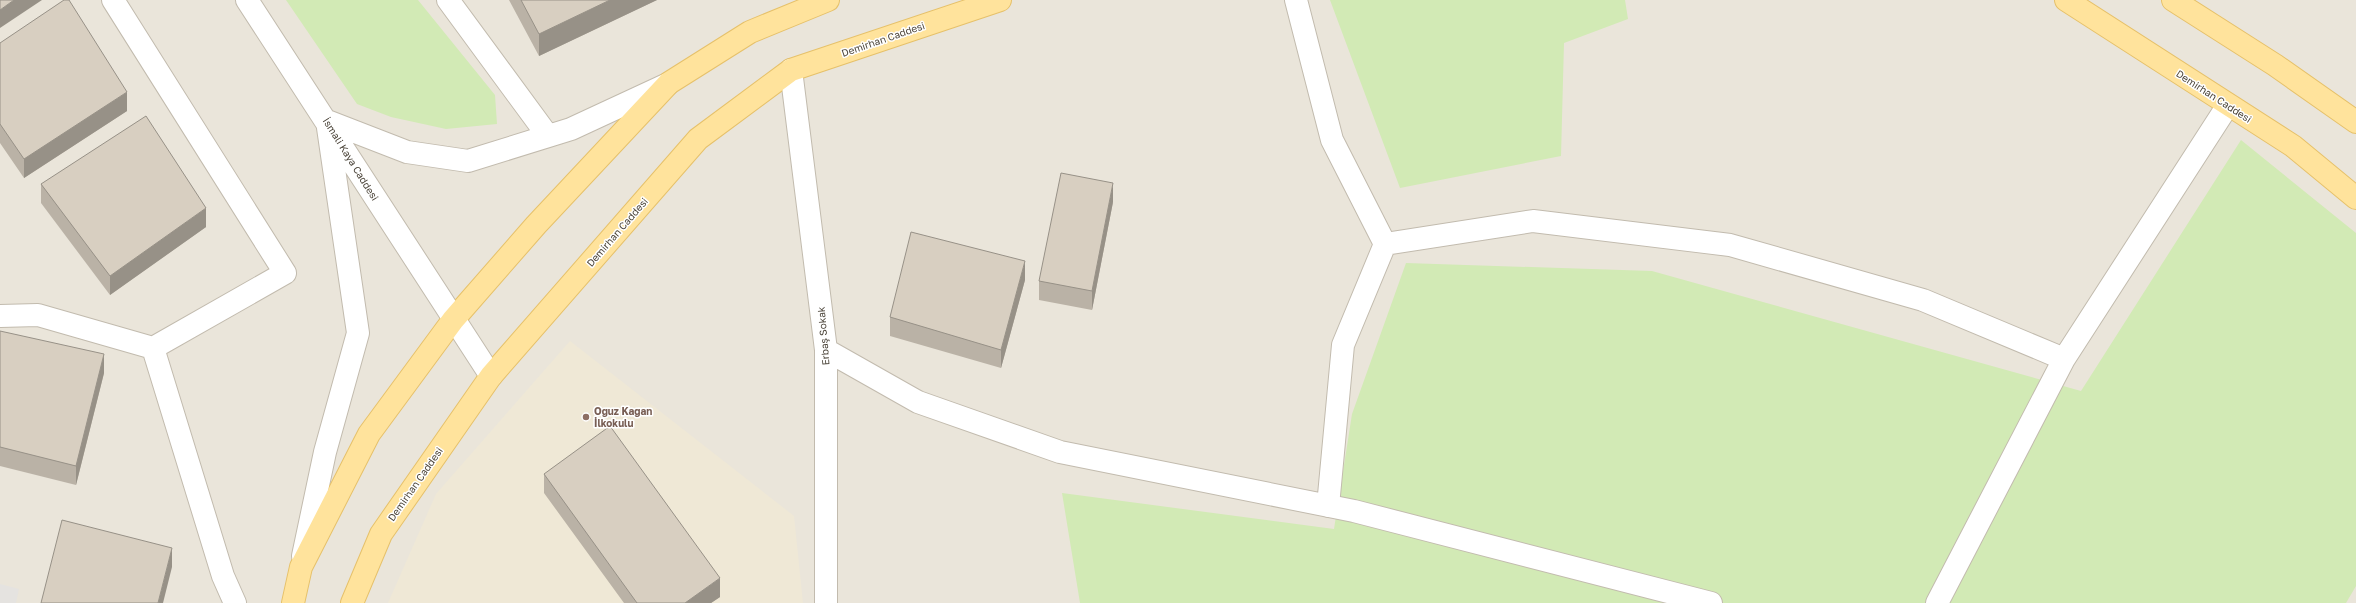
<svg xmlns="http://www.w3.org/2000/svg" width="2356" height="603" viewBox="0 0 2356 603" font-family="'Golos Text',sans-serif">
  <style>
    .residential { fill: #eae5da }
    .education { fill: #efe8d6 }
    .green { fill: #d2eab5 }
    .parking { fill: #e5e3e0 }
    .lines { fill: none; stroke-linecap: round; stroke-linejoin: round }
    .minor-casing { stroke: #c2bbae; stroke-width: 24 }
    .major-casing { stroke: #e6c16a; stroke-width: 24 }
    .minor { stroke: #fff; stroke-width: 22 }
    .major { stroke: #ffe39c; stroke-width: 22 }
    .wall { fill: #bab2a6 }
    .shaded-wall { fill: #979187 }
    .building { fill: #d8cfc1; stroke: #979187 }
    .education-dot { fill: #8d6e63; stroke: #fff; stroke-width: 1.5 }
    .labels { text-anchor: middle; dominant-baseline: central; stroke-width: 3; stroke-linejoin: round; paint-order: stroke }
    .street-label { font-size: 10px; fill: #4b4439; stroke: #fff }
    .education-label { font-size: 10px; font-weight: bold; fill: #785e54; stroke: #fff; text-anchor: start }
  </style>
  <rect width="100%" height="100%" fill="#f6f3ec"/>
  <path class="residential" d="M0,0H2356V603H0Z"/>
  <path class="education" d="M570,341L794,516L803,603H388L436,494Z"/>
  <path class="green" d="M286,0H418L495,95L497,124L446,129L391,117L357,104Z
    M1330,0H1625L1628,19L1564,43L1561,156L1400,188Z
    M2241,140L2356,233V586L2346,603H1080L1062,493L1334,529L1352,414L1406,263L1652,271L2081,391Z"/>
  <path class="parking" d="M0,584L19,589L16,603H0Z"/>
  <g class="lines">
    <g class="minor-casing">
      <path id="minor" d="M247,0L491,376
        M448,0L548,136
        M1296,0L1332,140L1385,244L1533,221L1730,245L1923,300L2064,359
        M791,70L826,350V603
        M0,316L38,315L153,348L285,273L113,0
        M153,348L223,576L235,603
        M826,350L918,402L1060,452L1354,511L1711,603
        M1328,506L1343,345L1385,244
        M303,556L325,452L358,333L327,121L407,152L468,161L571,129L668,84
        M1937,603L2064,359L2228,105"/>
    </g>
    <g class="major-casing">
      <path id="major" d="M2066,0L2293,146L2356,198
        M2173,0L2275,65L2356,122
        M293,603L301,567L369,434L453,320L536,225L669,83L750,32L828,0
        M352,603L381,534L491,376L698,139L791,70L1000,0"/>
    </g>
    <use href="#minor" class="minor"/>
    <use href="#major" class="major"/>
  </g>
  <path class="wall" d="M509,0H657L539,56Z
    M0,43L127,111L24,178L0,143Z
    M41,184L206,227L110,295L41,203Z
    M1113,202L1092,310L1039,300V281Z
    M1025,280L1001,368L890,336V317Z
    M0,331L104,373L76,485L0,466Z
    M544,474L720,597L711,603H624L544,493Z"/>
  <path class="shaded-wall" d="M14,0H42L0,28V10Z
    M610,0H657L539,56V34Z
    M127,92V111L24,178V159Z
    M1113,183V202L1092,310V291Z
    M206,208V227L110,295V276Z
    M1025,261V280L1001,368V350Z
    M104,354V373L76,485V466Z
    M172,548V567L163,603H158Z
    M720,578V597L711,603H685Z"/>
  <path class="building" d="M0,0H14L0,10Z
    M64,0H69L127,92L24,159L0,124V43Z
    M521,0H610L539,34Z
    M146,116L206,208L110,276L41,184Z
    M1061,173L1113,183L1092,291L1039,281Z
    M911,232L1025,261L1001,350L890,317Z
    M0,331L104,354L76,466L0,447Z
    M610,426L720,578L685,603H637L544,474Z
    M62,520L172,548L158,603H41Z"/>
  <circle class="education-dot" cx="586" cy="417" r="4"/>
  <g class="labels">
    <g class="street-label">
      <text transform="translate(883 39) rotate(-19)">Demirhan Caddesi</text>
      <text transform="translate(2214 96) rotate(33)">Demirhan Caddesi</text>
      <text transform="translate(351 159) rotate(58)">İsmali Kaya Caddesi</text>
      <text transform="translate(617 232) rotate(-49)">Demirhan Caddesi</text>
      <text transform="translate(823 336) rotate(-95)">Erbaş Sokak</text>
      <text transform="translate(415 484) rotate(-55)">Demirhan Caddesi</text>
    </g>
    <g class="education-label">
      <text x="594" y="411">Oğuz Kağan<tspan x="594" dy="12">İlkokulu</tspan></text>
    </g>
  </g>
</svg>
